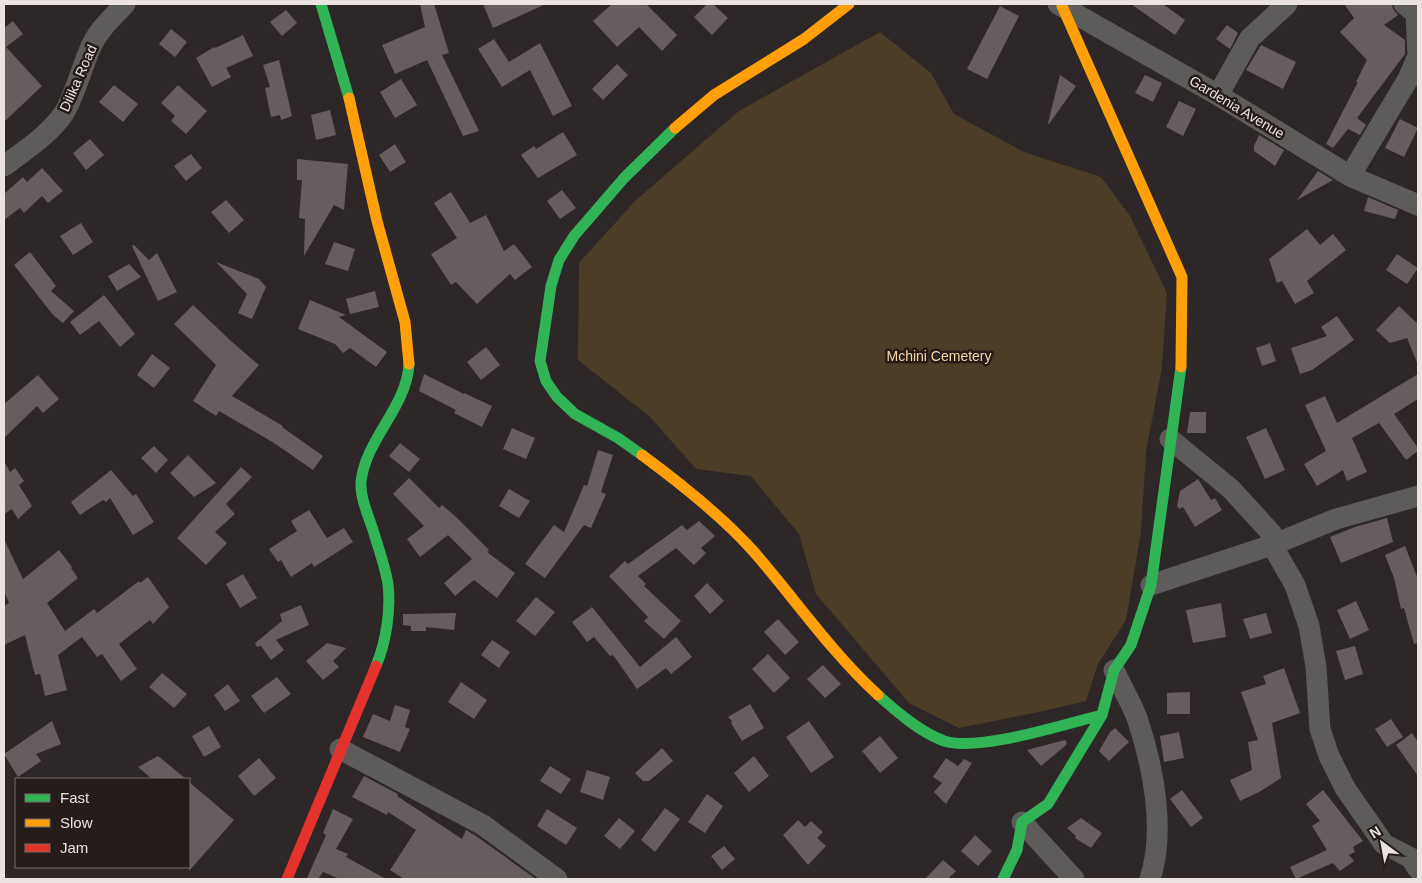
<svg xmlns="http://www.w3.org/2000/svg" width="1422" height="883" viewBox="0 0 1422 883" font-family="Arial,sans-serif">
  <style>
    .green { fill: #4b3d27 }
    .building { fill: #675d5f }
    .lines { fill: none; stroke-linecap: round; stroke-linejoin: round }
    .street { stroke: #5d5c5b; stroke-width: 21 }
    .fast { stroke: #30b455; stroke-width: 11 }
    .slow { stroke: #ff9f0a; stroke-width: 11 }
    .jam { stroke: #e5322d; stroke-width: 11 }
    .labels { text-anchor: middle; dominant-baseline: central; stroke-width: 5; stroke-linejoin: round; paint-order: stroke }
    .street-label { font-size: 14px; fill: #eae3e2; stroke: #261c1a }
    .park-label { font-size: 14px; fill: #f8d7a3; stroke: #261c1a }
  </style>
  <rect width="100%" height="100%" fill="#2d2727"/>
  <path class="green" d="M880,32L931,73L954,114L1024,152L1101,177L1130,216L1167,293L1162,367L1146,452L1141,532L1126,620L1098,664L1086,701L1039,712L959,728L909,703L816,594L799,534L751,476L696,469L650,417L578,360L579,263L636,200L739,111Z"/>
  <path class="building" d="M420,4H434L449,53L442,55L479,131L463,136L427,60L395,74L382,45L425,27Z
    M483,4H546L493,28Z
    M612,4H646L677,35L662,51L639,27L617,47L593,21Z
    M707,4H713L728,18L712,35L694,17Z
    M1131,4H1163L1185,20L1175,35Z
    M1344,4H1392L1393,9L1398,15L1384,25L1405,40V54L1357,118L1366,125L1360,135L1348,129L1333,148L1326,144L1358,82H1356L1367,60L1340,32L1354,18Z
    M1000,6L1019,16L987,79L967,69Z
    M286,10L297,23L282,36L270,22Z
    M13,21L23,34L6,47L42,86L4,122V28Z
    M1227,25L1238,33L1230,49L1216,39Z
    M171,29L187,42L175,57L159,44Z
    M243,35L253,56L226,68L231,77L212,87L196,58L214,47L215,48Z
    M494,39L509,62L540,43L572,106L553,116L530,70L502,87L478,49Z
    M1261,45L1296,62L1283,89L1246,70Z
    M279,60L292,116L281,120L280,115L271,117L265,88L270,87L263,65Z
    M617,64L628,75L603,100L592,89Z
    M1060,75L1076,86L1049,124L1048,123Z
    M1145,75L1162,83L1153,102L1135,93Z
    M401,79L417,105L395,118L380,92Z
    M114,85L138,104L123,122L99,102Z
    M178,85L207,111L186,134L171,121L175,116L161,103Z
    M1179,101L1196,109L1183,136L1166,127Z
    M330,110L336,135L316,140L311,115Z
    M1400,119L1418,128L1404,157L1385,148Z
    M563,132L577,155L538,178L521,155L534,146L536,149Z
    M1259,135L1284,150L1275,166L1254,151V146Z
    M90,139L104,155L86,170L73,153Z
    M395,144L406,162L390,172L379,155Z
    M191,154L202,168L186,181L174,166Z
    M297,159L348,164L344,210L334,205L304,256L305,219L299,218L302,180H297Z
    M42,168L63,191L48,203L42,196L24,213L20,208L4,220V194L23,177L27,182Z
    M1318,171L1333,180L1297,200Z
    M562,190L576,208L560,219L547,201Z
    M451,192L470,223L486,215L504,251L514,244L532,267L515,280L510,274L477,304L456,282L451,285L431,254L457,238L434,203Z
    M1368,197L1398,210L1395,219L1364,211Z
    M226,200L244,220L229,233L211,212Z
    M81,223L93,242L73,255L60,236Z
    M1307,229L1320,245L1333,234L1346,250L1307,281L1314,293L1295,304L1282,281L1277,283L1269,259Z
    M334,242L355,249L348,271L325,264Z
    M134,245L149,260L157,253L177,292L158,301L132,246Z
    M30,252L56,286L51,291L74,311L63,323L53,315L14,265Z
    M1397,254L1418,268L1407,284L1386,270Z
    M216,262L259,279L266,287L252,319L238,313L247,294Z
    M129,264L141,277L117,291L108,276Z
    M375,291L379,307L350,314L346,299Z
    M104,295L135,334L120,347L99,321L80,335L70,322Z
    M310,300L346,315L339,317L387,352L376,367L350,348L343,353L335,344L298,329Z
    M193,305L232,342L259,365L232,396L283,426L282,427L323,456L313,470L274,443L219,411L216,416L193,401L216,365L174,324Z
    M1399,306L1418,324V365L1407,338L1390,343L1376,330Z
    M1337,316L1354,340L1312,370L1300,374L1291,348L1327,336L1321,327Z
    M1270,343L1276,361L1262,366L1256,348Z
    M486,347L500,365L481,380L467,362Z
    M152,354L170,368L154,388L137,375Z
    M424,374L464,394V393L492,406L482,427L454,413L456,410L419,391Z
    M1418,374V399L1394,414L1418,448V451L1406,460L1379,423L1352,438L1367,472L1347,481L1343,470L1317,486L1304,464L1326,451L1305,405L1325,396L1337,423Z
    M38,375L59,399L43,413L37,406L4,438V404Z
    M1190,412H1206V433H1187Z
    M512,428L535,438L526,459L503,449Z
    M1266,428L1285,470L1265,479L1246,437Z
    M400,443L420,459L409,472L389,456Z
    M154,446L168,460L156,473L141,458Z
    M598,450L613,455L601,492L606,494L591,528L584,525L545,578L525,564L554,525L564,532L584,485L587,486Z
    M188,455L216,483L194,497L170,473Z
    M4,461L10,472L15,468L24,481L19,485L32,506L18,519L12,509L4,514Z
    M241,467L252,477L226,504L235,514L215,532L227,543L206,565L177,538Z
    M111,470L133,496L136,494L154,522L133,535L110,498L106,502L103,500L80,515L71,502Z
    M409,478L439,508L442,505L456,517L489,550L487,552L515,573L497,598L474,580L455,596L444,583L472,559L448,535L420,557L407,539L424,526L393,494Z
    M1198,479L1211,500L1215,498L1222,510L1195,527L1183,507L1179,509L1177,506L1180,491Z
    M509,489L530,501L519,518L499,506Z
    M309,510L327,538L344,528L353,542L314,567L312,563L291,577L281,560L278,562L269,549L297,531L291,521Z
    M1387,518L1393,542L1341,563L1330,537L1355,527Z
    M699,521L715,536L701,548L706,553L694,565L676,548L638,576L646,584L644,586L681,621L664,639L644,621L648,617L609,576L625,561L628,564L682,525L687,530Z
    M4,539L23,579L59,550L72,567L71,568L78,578L47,603L65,631L94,609L97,613L139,581L140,583L148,577L169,607L153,624L150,620L119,644L137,669L121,681L102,654L97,657L82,637L58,655L67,690L45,696L40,674L35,675L25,635L4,645V606L9,603L4,591Z
    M1405,546L1418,579V643L1414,644L1404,608L1401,609L1394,578L1385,555Z
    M243,574L257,598L240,608L226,584Z
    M707,583L724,601L710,614L694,596Z
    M536,597L555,612L535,636L516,621Z
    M1356,601L1369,630L1350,639L1337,610Z
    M1221,603L1226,637L1193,643L1186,610Z
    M301,605L309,625L276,640L284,650L271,660L261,646L257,647L255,643L282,621L280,614Z
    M592,607L640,667L676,637L692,657L671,674L666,668L637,689L613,655L610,656L594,637L587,642L572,622Z
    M456,613L454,630L426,627V631H411V626L403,625V614Z
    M1266,613L1272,633L1250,639L1243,619Z
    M778,619L799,642L785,655L764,632Z
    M492,640L510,652L499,668L481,655Z
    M327,643L346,648L333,661L339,667L323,680L306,661Z
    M1355,646L1363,674L1345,680L1336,651Z
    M768,654L790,678L774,693L752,669Z
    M823,665L841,684L825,698L807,679Z
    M1284,668L1300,713L1272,723L1281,778L1261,791L1240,801L1230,780L1252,770L1248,742L1258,740L1241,692L1266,684L1263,676Z
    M162,673L187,694L174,708L149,687Z
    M277,677L291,694L264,713L251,696Z
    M461,682L487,700L474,719L448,702Z
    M228,684L240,701L225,711L214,695Z
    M1190,692V714H1167V693Z
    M750,704L764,728L742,741L731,723L732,721L728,717Z
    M395,705L410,710L405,727L410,729L400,752L363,737L373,714L390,721Z
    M1391,719L1403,737L1387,747L1375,729Z
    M52,721L61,744L36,754L41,761L18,777L4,754Z
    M809,721L834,757L811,773L786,737Z
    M209,726L221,747L204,757L192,736Z
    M1115,728L1129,742L1109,761L1099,751L1110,732Z
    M1179,732L1184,758L1164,762L1160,736Z
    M1412,733L1418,742V776L1396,745Z
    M880,736L898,758L880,773L862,751Z
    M1065,740L1067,743L1065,746L1041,766L1027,750Z
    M662,748L673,761L649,781H643L635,773Z
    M158,756L169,765L186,779H152L138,767Z
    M754,756L769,776L749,792L734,773Z
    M259,758L276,778L254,796L238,776Z
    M946,758L958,766L964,759L972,763L946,804L934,792L942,783L933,777Z
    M550,766L571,779L561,794L540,781Z
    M587,770L610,777L603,800L580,792Z
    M364,776L398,794L397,796L462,839L466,830L476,836L536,879H404L390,870L416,830L388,812L387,815L352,797Z
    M189,782L234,820L189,871Z
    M1182,790L1203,818L1191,827L1170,799Z
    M1323,790L1363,841L1353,847L1355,852L1349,855L1354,861L1340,871L1333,863L1296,879L1290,867L1327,850L1312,826L1320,821L1306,804Z
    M707,794L723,806L705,833L688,822Z
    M665,808L680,819L655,852L641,840Z
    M333,809L353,819L336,849L348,854L346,857L386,879H340L323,872L318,879L307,878L326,835L323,833Z
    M547,809L577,828L566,845L537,826Z
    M619,818L635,831L620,849L604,836Z
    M1081,818L1102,833L1091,848L1075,838L1076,836L1067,828Z
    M798,820L805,827L811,821L823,832L817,838L826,846L808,865L783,835Z
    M975,835L992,851L978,866L961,851Z
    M724,846L735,859L722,870L711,856Z
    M943,860L956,871L948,879H925Z"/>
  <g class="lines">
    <path class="street" d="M1058,4L1218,95L1350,176L1418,205
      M1218,95L1250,38L1287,4
      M4,166C25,150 49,135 64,113C74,97 82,67 90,49C97,31 112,18 125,4
      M1350,176L1408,79L1418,56L1416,13L1404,4
      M1170,439L1231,489L1272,534V545L1295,585L1309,626L1316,667L1320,729L1329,756L1345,788L1384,844L1411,858L1418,869
      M1151,585L1272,545L1336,519L1418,496
      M1114,670C1121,686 1131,702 1137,718C1153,766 1166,830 1150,879
      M340,749L483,825L557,879
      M1022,822L1074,879"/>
    <path class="fast" d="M321,4L349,98
      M642,455L618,438L575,414L557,397L546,381L540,361L551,286L559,260L574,236L624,178L675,128
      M376,666C386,642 391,611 388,584C385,566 378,547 373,530C368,515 360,497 361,482C365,440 407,407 409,364
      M878,695C897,712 920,732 944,741C980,752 1064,724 1102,715
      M1003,879L1017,850L1022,822L1048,804L1102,715L1114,670L1131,645L1151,585L1181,367"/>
    <path class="slow" d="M1062,6L1182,277L1181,367
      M349,98L377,221L405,322L409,364
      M675,128L714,95L804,39L849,4
      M642,455C680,483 722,516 754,552C795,599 831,652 878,695"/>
    <path class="jam" d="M287,879L376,666"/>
  </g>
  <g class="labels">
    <g class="street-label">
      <text transform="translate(78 78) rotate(-66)">Dilika Road</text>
      <text transform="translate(1237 107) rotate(31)">Gardenia Avenue</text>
    </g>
    <g class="park-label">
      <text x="939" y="356">Mchini Cemetery</text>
    </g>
  </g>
  <rect width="1422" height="883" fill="none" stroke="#eae3e2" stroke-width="10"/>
  <rect x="15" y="778" width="175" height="90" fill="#261c1a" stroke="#746c6a"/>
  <rect x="25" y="794" width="25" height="8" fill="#30b455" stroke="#746c6a"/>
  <text x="60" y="803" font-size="15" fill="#eae3e2">Fast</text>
  <rect x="25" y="819" width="25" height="8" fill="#ff9f0a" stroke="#746c6a"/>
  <text x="60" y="828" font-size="15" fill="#eae3e2">Slow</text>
  <rect x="25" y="844" width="25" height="8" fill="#e5322d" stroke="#746c6a"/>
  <text x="60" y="853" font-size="15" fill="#eae3e2">Jam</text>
  <g transform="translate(1382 843) rotate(328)" stroke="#261c1a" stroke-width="4" paint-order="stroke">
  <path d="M0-4L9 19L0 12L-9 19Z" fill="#eae3e2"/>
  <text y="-8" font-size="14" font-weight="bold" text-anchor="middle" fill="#eae3e2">N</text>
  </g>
</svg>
